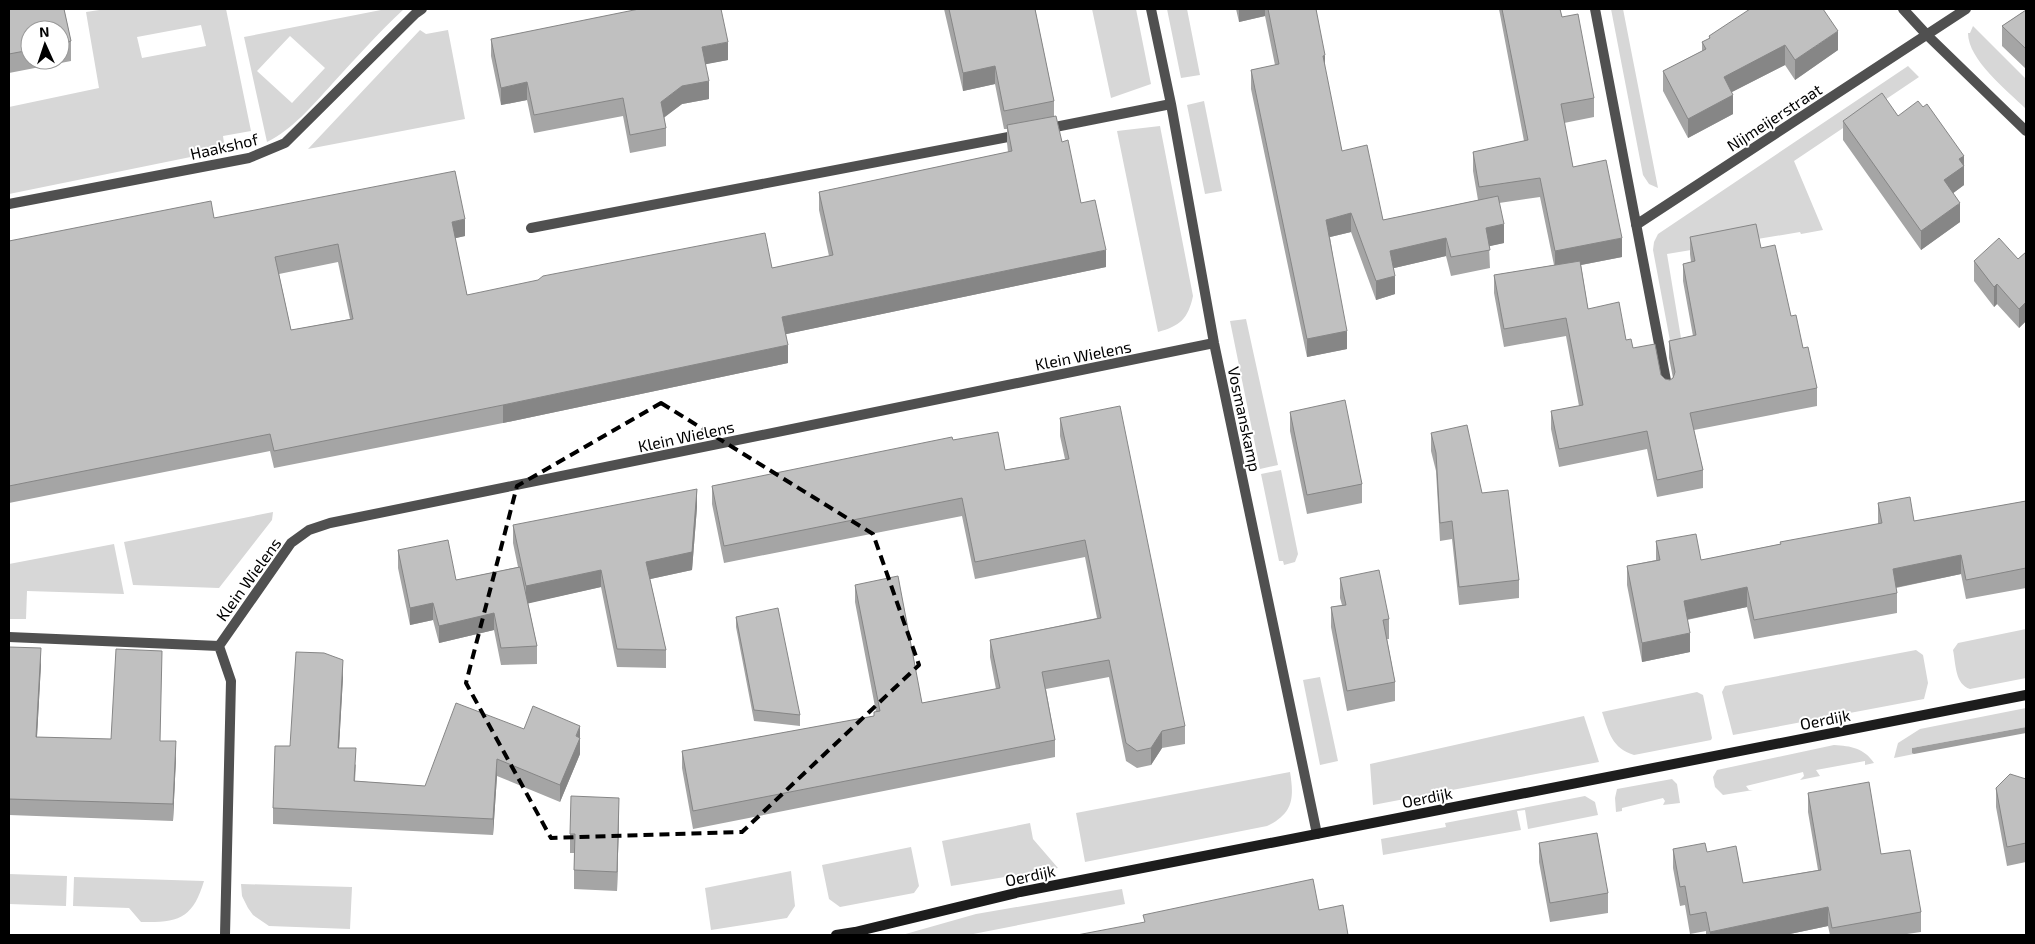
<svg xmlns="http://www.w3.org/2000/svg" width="2035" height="944" viewBox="0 0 2035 944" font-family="'Exo 2',sans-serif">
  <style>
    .green { fill: #d7d7d7; fill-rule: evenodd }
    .water { fill: #9e9e9e }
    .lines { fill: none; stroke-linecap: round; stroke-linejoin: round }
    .street { stroke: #505050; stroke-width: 10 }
    .secondary { stroke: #1d1d1d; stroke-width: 10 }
    .wall { fill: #a5a5a5; fill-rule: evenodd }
    .shaded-wall { fill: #868686 }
    .building { fill: #c0c0c0; stroke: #868686; fill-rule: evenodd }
    .marked { fill: none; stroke: #000; stroke-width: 4; stroke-dasharray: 10 6; stroke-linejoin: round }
    .labels { text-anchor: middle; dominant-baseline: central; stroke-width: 4; stroke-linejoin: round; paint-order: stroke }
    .street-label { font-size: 16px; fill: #000; stroke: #fff }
  </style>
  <rect width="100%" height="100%" fill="#fff"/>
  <path class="green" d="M106,9H226L251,131L223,136L225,150L9,194V107L99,88L86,12ZM201,25L206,46L142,58L137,37Z
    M386,9H404C379,32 356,58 332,84C312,106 293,129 267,142L244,37ZM290,36L325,68L292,103L257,71Z
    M1092,9H1136L1151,84L1111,98Z
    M1167,9H1187L1200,75L1181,78Z
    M1611,9H1623L1658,188L1649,184L1643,175Z
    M1973,26L2026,79V109C2007,90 1968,60 1968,33H1970Z
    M420,30L426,34L448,30L465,119L308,149Z
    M1908,66L1919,77L1794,161L1823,230L1801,234L1800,232L1667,254L1690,392L1677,378L1653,250L1654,242L1658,234Z
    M1204,101L1222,191L1205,194L1187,105Z
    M1160,126L1193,296C1188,319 1180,326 1158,332L1117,131Z
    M1246,319L1278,465L1260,469L1230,321Z
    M1281,470L1298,554L1295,562L1284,565L1283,561H1279L1261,474Z
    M273,512L272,520L219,588L133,585L124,542Z
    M114,544L124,594L27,591L26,619H9V564Z
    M2026,629V678L1970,689C1955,684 1956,665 1953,650L1958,643Z
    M1916,650L1923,655L1928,683L1924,699L1733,735L1722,692L1725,686Z
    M1320,677L1338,761L1320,765L1303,680Z
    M1697,692L1703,695L1712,738L1711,740L1634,755C1612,748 1609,733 1602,712Z
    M2026,708V727L1912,748L1914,754L1894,758L1898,743L1920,729Z
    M1584,716L1599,762L1373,805L1370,764Z
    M1834,745C1851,746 1864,748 1874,763L1865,765V761L1816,770L1820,776L1800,780L1804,776L1803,772L1746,786L1749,790H1753L1723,795L1715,787L1713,777L1717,770Z
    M1290,772C1294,797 1294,813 1267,826L1085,862L1076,813Z
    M1672,779L1677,784L1680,803L1663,805L1665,801L1663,798L1622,808V811L1616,812L1615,798L1617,789Z
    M1585,796L1595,802L1598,815L1528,829L1525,810L1517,811L1521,830L1383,855L1381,839L1446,827L1445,823Z
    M1030,823L1033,839L1058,868L951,886L942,841Z
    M911,847L919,886L914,893L840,907L829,899L822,865Z
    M791,871L795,906L787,918L711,930L705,888Z
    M9,874L67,876L66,906L9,904Z
    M74,877L204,881C193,918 179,923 141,922L129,908L73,906Z
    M241,884L352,887L350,929L269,926L253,915L248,908L242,896Z
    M1122,889L1125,904L968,935H902L976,914Z"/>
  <path class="water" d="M2026,727V733L1914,754L1912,753V748Z"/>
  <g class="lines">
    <path class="street" d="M1151,9L1171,104L1214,343L1317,834
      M1595,9L1668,391
      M1903,9L1927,35L2026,131
      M1045,129L1171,104
      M9,204L249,158L285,143L415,14L422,9
      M1636,225L1966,9
      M531,228L1019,135
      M9,637L219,646
      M219,646L291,543L309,530L330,523L1214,343
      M219,646L231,681L225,935"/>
    <path class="secondary" d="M836,935L855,932L1020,892L2026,695"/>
  </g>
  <path class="wall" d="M9,9H64L71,41V61L9,73ZM30,30H60V60H30Z
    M944,9H1035L1054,101V116L1081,203L1106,267L786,334L788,363L503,423L274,468L270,451L9,503V241L214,218L465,236L455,238L467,295L772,268L829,256L819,210V192L1008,152L1007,143V129H1004L995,84L963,91ZM338,262L350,319L291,330L279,274Z
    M1236,9H1316L1325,70L1342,151L1383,220L1478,200L1473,171V152L1524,141L1499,9H1560L1562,17L1594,98V117L1564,123L1573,167L1622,257L1581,265L1588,309L1626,340L1633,348L1665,379L1670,380L1673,378L1669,358V341L1693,336L1683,281V264L1691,262L1690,254V237L1761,248L1791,316L1803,348L1817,388V406L1694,430L1703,470V488L1657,497L1647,449L1559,467L1551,429V411L1579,406L1566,336L1504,347L1494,293V275L1554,265L1540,197L1499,203L1504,243L1489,246L1490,268L1451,276L1446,256L1394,268L1395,294L1376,300L1351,232L1330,237L1347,349L1307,357L1251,89V70L1275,65L1265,16L1239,22Z
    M2026,10V69L2002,46V26Z
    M1709,36L1838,50L1795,80L1785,65L1732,92L1733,114L1688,138L1663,91V71L1702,51V42L1709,39Z
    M491,39L728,60L705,64L709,99L682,104L664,117L666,128V146L630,153L623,116L534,133L527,100L501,105L491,56Z
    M1923,107L1964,156V185L1953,193L1960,222L1921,250L1843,140V121L1898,116Z
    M2026,252V321L2019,328L1997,304L1994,307L1974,281V261L2018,259Z
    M1290,412L1362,484V503L1307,514L1290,431Z
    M1060,418L1185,726V744L1162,748L1151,765L1137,768L1126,761L1109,677L1046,689L1055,740V757L693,829L682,768V751L874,716L876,712L855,602V585L922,703L996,689L990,657V640L1097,618L1085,557L975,579L962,516L724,563L712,504V486L953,440L1005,470L1065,459L1060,436Z
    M1431,433L1482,493L1519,580V598L1459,605L1452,539L1440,541L1436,471L1431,451Z
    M2026,501V588L1966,599L1961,574L1896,588L1897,593V613L1754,639L1747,607L1687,620L1690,652L1642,662L1627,585V566L1656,560V541L1701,560L1878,524V503L1914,521Z
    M697,507L692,570L650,579L666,650V668L617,667L601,587L528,603L537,646V664L501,665L494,630L439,643L433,620L410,625L398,568V550L456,580L518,567L513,543V525Z
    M1340,578L1389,619V639H1387L1395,682V701L1347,711L1331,627V607L1342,605L1340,598Z
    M736,617L800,715V726L754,721L736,627Z
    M9,647L41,664L37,737L161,741L176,758L173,821L9,815Z
    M343,677L339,748L356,765L355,781L425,786L524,729L580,726V754L560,802L497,776L493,835L273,824V808L290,746Z
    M2026,779V862L2007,866L1996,807V788Z
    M1808,793L1881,854L1921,912V932L1900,935H1830L1828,926L1785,935H1706V931L1690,934L1685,905L1680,906L1673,868V849L1707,852L1743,883L1818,870L1808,812Z
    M619,817L617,891L574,889V853H570V834Z
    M1539,843L1608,893V913L1550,922L1539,862Z"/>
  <path class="shaded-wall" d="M1239,9H1265V16L1239,22Z
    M1838,31V50L1795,80V60Z
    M728,42V60L702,65V47Z
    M1785,45V65L1724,96V77Z
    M1325,55V74L1323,56Z
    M995,66V84L963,91V73Z
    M709,81V99L682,104L661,120V102L682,86Z
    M527,82V100L501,105V88Z
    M1733,95V114L1688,138V119Z
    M1964,156V185L1944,200V180L1959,159Z
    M1960,203V222L1921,250V231Z
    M1351,213V232L1326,238V220Z
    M465,219V236L452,239V222Z
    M1504,224V243L1486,247V228Z
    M1446,238V256L1390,269V251Z
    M1622,238V257L1555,270V251Z
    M1106,250V267L782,335V317Z
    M1395,276V294L1376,300V281Z
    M1997,284V304L1994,307V287Z
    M2026,302V321L2019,328V309Z
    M1347,331V349L1307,357V339Z
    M788,345V363L503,423V405Z
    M697,489V507L692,570L646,580V562Z
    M1961,555V574L1893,588V569Z
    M601,570V587L526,604V586Z
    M1747,587V607L1684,620V601Z
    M433,603V620L410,625V608Z
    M494,613V630L439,643V626Z
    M1690,633V652L1642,662V643Z
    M41,648V664L36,754V737Z
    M343,660V677L338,764V748Z
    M580,726V754L560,802V785Z
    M1162,731V748L1151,765V748Z
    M176,741V758L173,821V804Z
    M497,759V776L493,835V819Z
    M619,798V817L617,891V872Z
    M1828,907V926L1785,935H1710V932Z"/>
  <path class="building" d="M9,9H64L71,41L60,44V30H30V50L9,54Z
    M639,9H721L728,42L702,47L709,81L682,86L661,102L666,128L630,135L623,98L534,115L527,82L501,88L491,39Z
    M949,9H1035L1054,101L1004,111L995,66L963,73Z
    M1268,9H1316L1325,55L1323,56L1342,151L1367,145L1383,220L1498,196L1504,224L1486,228L1490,250L1451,257L1446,238L1390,251L1395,276L1376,281L1351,213L1326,220L1347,331L1307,339L1251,70L1279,64Z
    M1502,9H1560L1562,17L1578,14L1594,98L1561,104L1573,167L1606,160L1622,238L1555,251L1540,178L1479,187L1473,152L1528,140Z
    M1750,9H1823L1838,31L1795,60L1785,45L1724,77L1733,95L1688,119L1663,71L1706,49L1702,42L1710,38L1709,36Z
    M2026,10V49L2002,26Z
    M1882,93L1898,116L1918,101L1923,107L1927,104L1964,156L1959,159L1964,166L1944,180L1960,203L1921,231L1843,121Z
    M1056,116L1062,142L1068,140L1081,203L1095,200L1106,250L782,317L788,345L503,405L274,451L270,434L9,486V241L211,201L214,218L455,171L465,219L452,222L467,295L538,280L543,276L765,233L772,268L833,255L819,192L1012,151L1007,125ZM338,244L353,319L291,330L275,257Z
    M1756,224L1761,248L1775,245L1791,316L1796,315L1803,348L1808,347L1817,388L1690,413L1703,470L1657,480L1647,431L1559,449L1551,411L1583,405L1566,318L1504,329L1494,275L1580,261L1588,309L1619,302L1626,340L1631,339L1633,348L1655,344L1661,375L1665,379L1670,380L1673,378L1675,372L1669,341L1696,335L1683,264L1695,261L1690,237Z
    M1999,238L2018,259L2026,252V302L2019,309L1997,284L1994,287L1974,261Z
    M1345,400L1362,484L1307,495L1290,412Z
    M1120,406L1185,726L1162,731L1151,748L1137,751L1126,743L1109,660L1042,672L1055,740L693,811L682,751L874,716V712L880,711L855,585L898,576L922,703L1000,688L990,640L1101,618L1085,540L975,562L962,498L724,546L712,486L952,437L953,440L998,432L1005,470L1069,459L1060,418Z
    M1467,425L1482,493L1508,490L1519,580L1459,587L1452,521L1440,523L1436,453L1431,433Z
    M697,489L692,552L646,562L666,650L617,649L601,570L526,586L513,525Z
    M1910,497L1914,521L2026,501V568L1966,580L1961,555L1893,569L1897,593L1754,620L1747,587L1684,601L1690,633L1642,643L1627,566L1660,560L1656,541L1696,534L1701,560L1781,544L1780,542L1882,523L1878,503Z
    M448,540L456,580L520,567L537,646L501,648L494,613L439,626L433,603L410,608L398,550Z
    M1379,570L1389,619L1383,620L1395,682L1347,691L1331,607L1346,605L1340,578Z
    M778,608L800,715L754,710L736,617Z
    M9,647L41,648L36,737L111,739L116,649L162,651L160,741H176L173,804L9,799Z
    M296,652L324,653L343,660L338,748H356L354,781L425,786L456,703L524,729L533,706L580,726L576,736L580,738L560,785L497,759L493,819L273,808L275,746H290Z
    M2010,774L2026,779V843L2007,847L1996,788Z
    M1869,782L1881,854L1910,850L1921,912L1832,928L1828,907L1710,932L1706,912L1690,915L1685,886L1680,887L1673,849L1705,843L1707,852L1736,846L1743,883L1821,870L1808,793Z
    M571,796L619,798L617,872L574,870L575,834H570Z
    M1597,833L1608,893L1550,903L1539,843Z
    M1313,879L1319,910L1343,905L1348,935H1077L1145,922L1143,915Z"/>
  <path class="marked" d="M661,403L873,534L919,665L742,832L551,838L466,683L517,486Z"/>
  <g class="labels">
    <g class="street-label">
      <text transform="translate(1774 117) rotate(-33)">Nijmeijerstraat</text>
      <text transform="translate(224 146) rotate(-13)">Haakshof</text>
      <text transform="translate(1083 355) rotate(-11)">Klein Wielens</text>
      <text transform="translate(1245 419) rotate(78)">Vosmanskamp</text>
      <text transform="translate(686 436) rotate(-12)">Klein Wielens</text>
      <text transform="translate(248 579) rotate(-54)">Klein Wielens</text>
      <text transform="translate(1825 719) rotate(-11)">Oerdijk</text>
      <text transform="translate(1427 797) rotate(-11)">Oerdijk</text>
      <text transform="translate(1030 875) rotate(-12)">Oerdijk</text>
    </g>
  </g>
  <rect width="2035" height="944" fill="none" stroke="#000000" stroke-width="20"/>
  <g transform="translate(45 45) rotate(357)"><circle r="24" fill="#ffffff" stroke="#999999"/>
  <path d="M0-4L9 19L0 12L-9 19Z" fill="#000000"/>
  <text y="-8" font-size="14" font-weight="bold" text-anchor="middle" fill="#000000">N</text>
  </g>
</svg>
